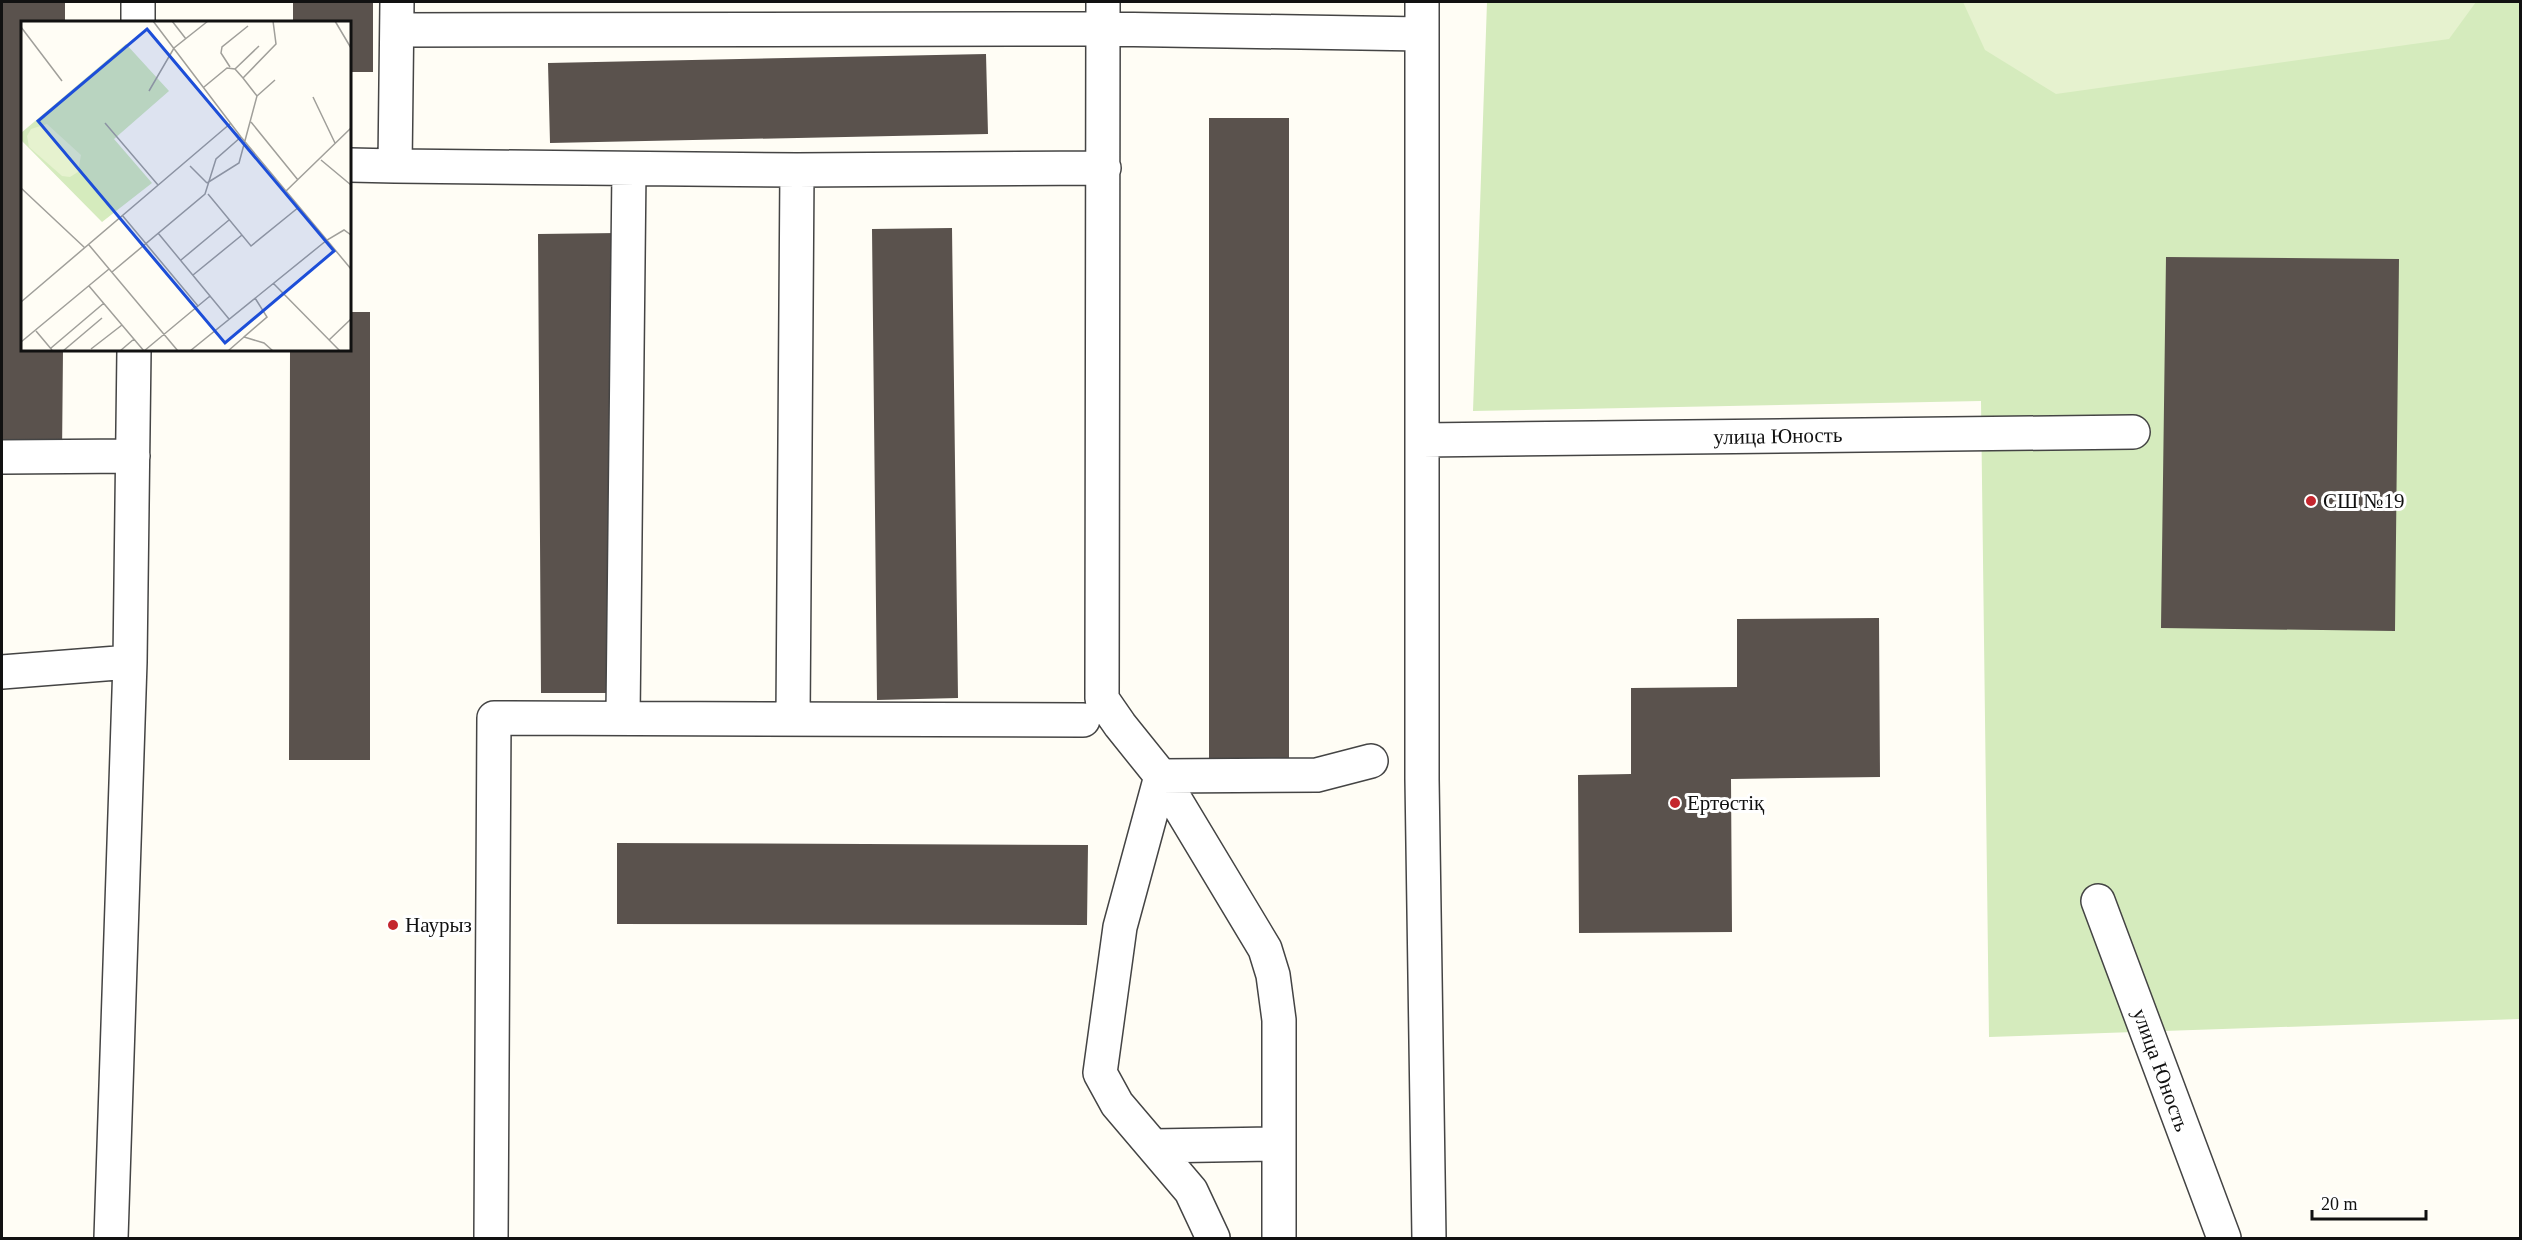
<svg xmlns="http://www.w3.org/2000/svg" width="2522" height="1240" viewBox="0 0 2522 1240" font-family="Georgia,serif">
  <style>
    .green { fill: #d5ebbd }
    .pitch { fill: #e6f2cf }
    .building { fill: #5a524d }
    .lines { fill: none; stroke-linecap: round; stroke-linejoin: round }
    .minor-casing { stroke: #444; stroke-width: 36 }
    .minor { stroke: #fff; stroke-width: 33 }
    .poi-dot { fill: #c4262e; stroke: #fff; stroke-width: 2 }
    .labels { text-anchor: middle; dominant-baseline: central; stroke-width: 6; stroke-linejoin: round; paint-order: stroke }
    .street-label { font-size: 21px; fill: #111; stroke: #fff }
    .poi-label { font-size: 21px; fill: #111; stroke: #fff; text-anchor: start }
    .inset-road { fill: none; stroke: #a09f9a; stroke-width: 1.5 }
    .view { fill: #1d4ed8; fill-opacity: 0.15; stroke: #1d4ed8; stroke-width: 3 }
    .inset-edge { fill: none; stroke: #111; stroke-width: 3 }
  </style>
  <rect width="100%" height="100%" fill="#fffdf5"/>
  <path class="green" d="M1487,2H2520V1019L1989,1037L1981,401L1473,411Z"/>
  <path class="pitch" d="M1963,2H2476L2449,39L2056,94L1985,50Z"/>
  <path class="building" d="M2,2H65V22H22V350H63L62,455L2,454Z
    M293,2H373V72H350V22H293Z
    M986,54L988,134L550,143L548,63Z
    M1209,118H1289V772L1209,773Z
    M952,228L958,698L877,700L872,229Z
    M618,233L622,693H541L538,234Z
    M2166,257L2399,259L2395,631L2161,628Z
    M350,312H370V760H289L290,350H350Z
    M1879,618L1880,777L1731,779L1732,932L1579,933L1578,775L1631,774V688L1737,687V619Z
    M617,843L1088,845L1087,925L617,924Z"/>
  <g class="lines">
    <g class="minor-casing">
      <path id="minor" d="M397,2L395,166L797,170L1104,168
        M1103,2L1102,699L1120,725L1161,776L1265,949L1273,975L1279,1020V1238
        M1422,2V779L1429,1238
        M138,22V2
        M397,30L1103,29L1422,34
        M350,165L395,166
        M1423,440L2133,432
        M2,457L133,456
        M2,672L130,662
        M623,717L629,169
        M793,718L797,170
        M1161,776L1120,927L1100,1073L1117,1104L1191,1191L1213,1238
        M1161,776L1317,775L1371,761
        M2098,901L2224,1238
        M1153,1146L1279,1144
        M111,1238L130,662L134,350
        M491,1238L494,718L1083,720"/>
    </g>
    <use href="#minor" class="minor"/>
  </g>
  <g class="poi-dot">
    <circle cx="2311" cy="501" r="6"/>
    <circle cx="1675" cy="803" r="6"/>
    <circle cx="393" cy="925" r="6"/>
  </g>
  <g class="labels">
    <g class="street-label">
      <text transform="translate(1778 436) rotate(-1)">улица Юность</text>
      <text transform="translate(2161 1070) rotate(70)">улица Юность</text>
    </g>
    <g class="poi-label">
      <text x="2323" y="501">СШ №19</text>
      <text x="1687" y="803">Ертөстіқ</text>
      <text x="405" y="925">Наурыз</text>
    </g>
  </g>
  <g transform="translate(21 21)">
    <rect width="330" height="330" fill="#fffdf5"/>
    <path d="M105,23L148,70L93,118L131,162L81,201L0,119V112Z" fill="#d5ebbd"/>
    <path d="M26,103L60,134L57,151L49,156L41,155L8,126L6,115L10,108Z" fill="#e6f2cf"/>
    <path class="inset-road" d="M132,0L220,116L330,248M151,0L165,18M314,0L330,27M0,6L41,60M209,46L200,32L201,26L227,5M214,48L238,25M183,66L206,47L214,48L222,57M128,70L153,27L187,0M236,75L254,59M292,76L314,122M230,101L277,159M84,102L137,164M300,139L330,164M169,145L186,162M186,162L218,142L236,75L222,57L255,23L252,0M0,167L64,227M265,170L330,107M187,173L230,225L278,186M101,194L177,285M68,224L157,330M160,239L208,199M91,251L184,173L195,138L220,116M172,254L221,214M252,262L319,330M68,265L123,330M189,275L208,298M234,277L246,296L223,316L243,322L252,330M0,281L210,102M15,310L31,329M308,319L330,298M0,321L88,248M30,327L83,282M70,328L101,304M42,330L81,297M99,330L113,318M123,330L189,275L137,212M169,330L306,219L323,209L330,214M207,330L223,316"/>
    <path class="view" d="M126,8L313,230L204,322L17,100Z"/>
    <rect width="330" height="330" class="inset-edge"/>
  </g>
  <rect width="2522" height="1240" fill="none" stroke="#111111" stroke-width="6"/>
  <path d="M2312 1210v9h114v-9" fill="none" stroke="#111111" stroke-width="3"/>
  <text x="2321" y="1210" font-size="18" fill="#111111" stroke="#ffffff" stroke-width="4.5" paint-order="stroke">20 m</text>
</svg>
